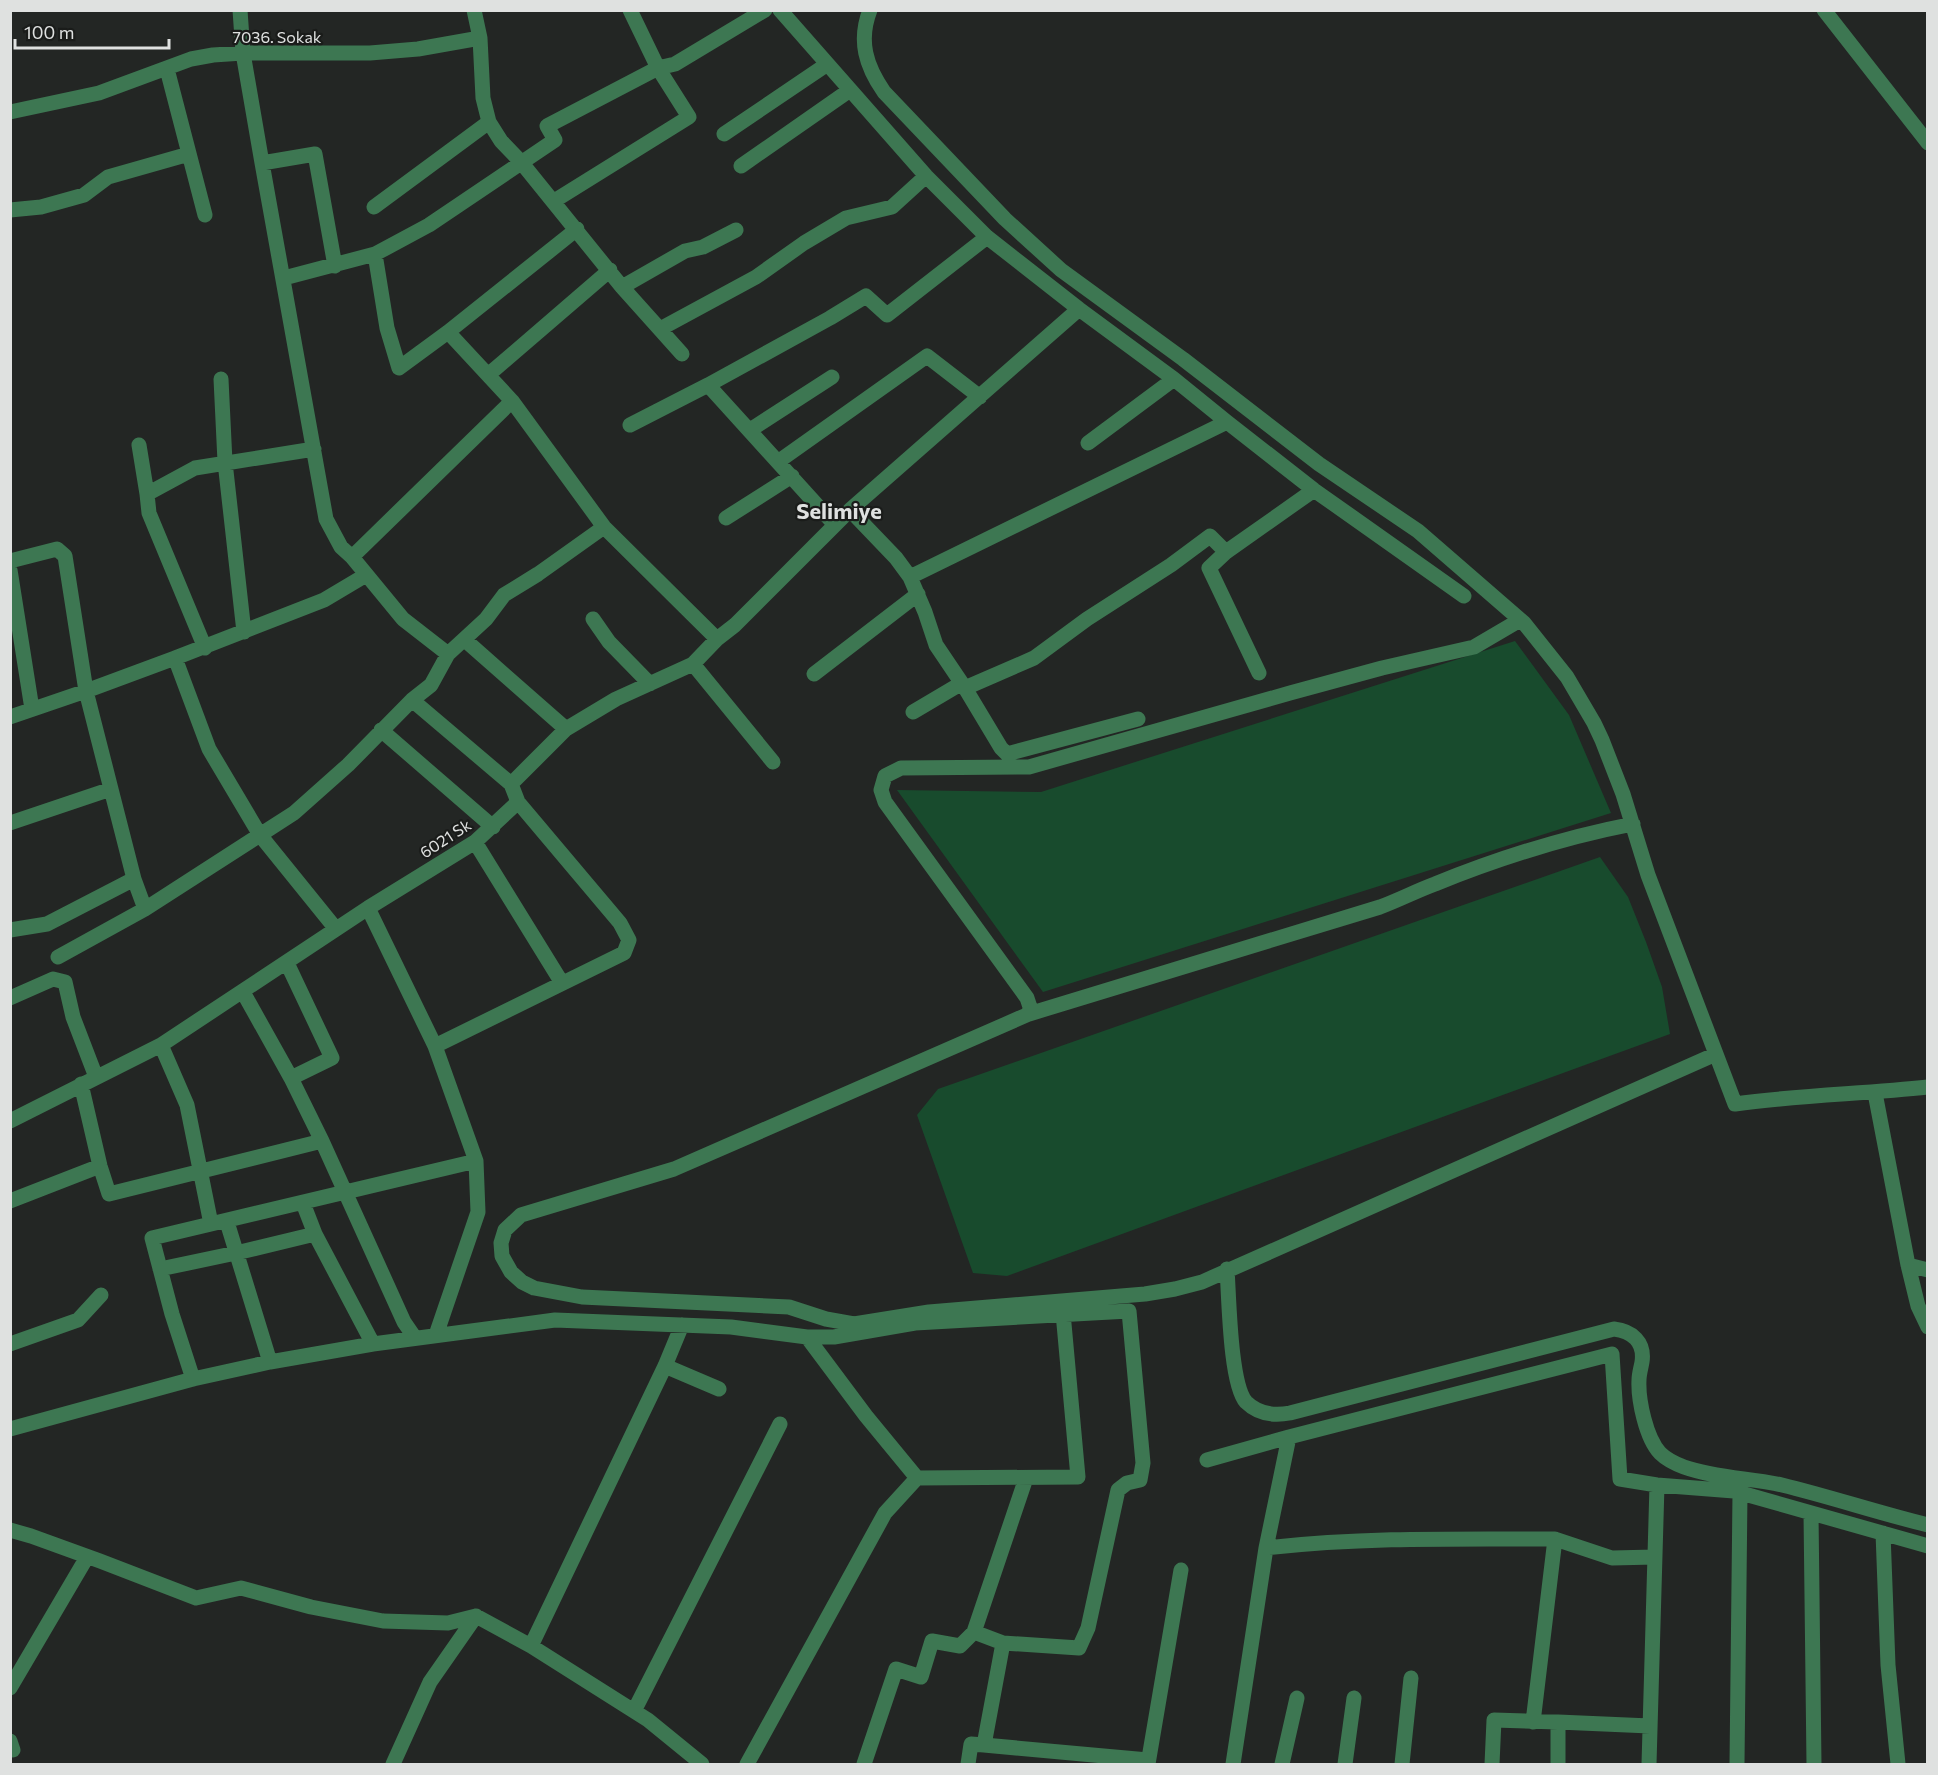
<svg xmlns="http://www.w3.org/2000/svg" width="1938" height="1775" viewBox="0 0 1938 1775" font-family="Commissioner,sans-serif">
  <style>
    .grass { fill: #184b2d }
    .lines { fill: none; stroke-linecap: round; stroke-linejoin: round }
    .minor { stroke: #3d7752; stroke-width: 15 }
    .labels { text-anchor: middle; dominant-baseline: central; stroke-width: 4.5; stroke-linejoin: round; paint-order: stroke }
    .street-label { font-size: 16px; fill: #dfe1e0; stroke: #1a1c1a }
    .district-label { font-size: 22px; font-weight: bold; fill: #dfe1e0; stroke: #1a1c1a }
  </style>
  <rect width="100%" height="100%" fill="#232624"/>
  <path class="grass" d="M1515,641L1569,715L1611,813L1043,992L897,790L1041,792Z
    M1600,857L1628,897L1646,942L1662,987L1670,1034L1007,1276L973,1273L917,1115L938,1089Z"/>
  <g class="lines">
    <path class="minor" d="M240,10L243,53L262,163L326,519L341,547L352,557L403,619L448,654
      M474,10L480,38L483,98L489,122L501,141L521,162L622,287L682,354
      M780,10L926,176L987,237L1079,309L1174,379L1227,422L1314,490L1464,596
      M870,10C858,41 866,66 884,92L1005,219L1061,270L1183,359L1319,464L1418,531L1524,623L1567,677L1594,723L1602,740L1623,794L1648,875L1735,1104C1799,1095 1863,1094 1928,1087
      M1824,10L1928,143
      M167,69L205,215
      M10,112L99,93L191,59L213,55L243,53H370L418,49L480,38
      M724,134L826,65
      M262,163L315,154L335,266
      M741,166L850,90
      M554,201L689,117L658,68L630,10
      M374,207L489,122
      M10,210L41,207L84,195L108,177L189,154
      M375,254L387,328L399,368L448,332L577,229
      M284,278L375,254L429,225L555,140L547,126L658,68L675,64L765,10
      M622,287L685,251L703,247L736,230
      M660,329L756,277L804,243L846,218L892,207L926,176
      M448,332L512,401L604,527L717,639
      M488,375L610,270
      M221,379L225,462L244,632
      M708,385L830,318L866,296L887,315L987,237
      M630,425L708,385L835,525
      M750,430L832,377
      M1088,443L1174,379
      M139,445L147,494
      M779,461L927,356L980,397
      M850,510L896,558L910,577L925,612L936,645L965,688L1001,748L1007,754L1138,719
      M726,518L792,476
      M1226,552L1209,568L1259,673
      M352,557L512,401
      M10,561L57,549L65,556L86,691L175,658L209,749L260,835L336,929
      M10,570L32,709
      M910,577L1227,422
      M593,619L609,642L650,684
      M1520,620L1474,647L1382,668L1290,693L1029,767L901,768L885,776L881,790L885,802L1027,998L1030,1007L1029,1014L674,1169L521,1215L505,1230L501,1243L502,1256L511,1272L522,1282L534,1288L582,1297L789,1307L826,1319L854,1324L929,1312L1145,1294L1175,1289L1202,1282L1716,1054
      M465,640L566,729
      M205,648L149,513L147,494L195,468L314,449
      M175,658L324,600L366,575
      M693,664L773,762
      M814,674L918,594
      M965,688L1034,658L1087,619L1171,565L1210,536L1226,552L1314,490
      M412,700L511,784
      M913,712L962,683
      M10,717L86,691L111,789
      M381,730L493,827
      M10,823L111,789L134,879
      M475,842L562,983
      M368,908L435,1046L476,1161L478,1212L436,1335
      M10,930L47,924L134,879L145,909L294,813L348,765L412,700L431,685L448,654L486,619L504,595L538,574L604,527
      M58,957L145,909
      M287,963L332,1058L291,1078
      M243,992L291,1078L322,1141L404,1322L415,1338
      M10,998L53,979L65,982L73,1017L96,1077
      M1029,1014L1380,907C1399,900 1416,891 1435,884C1499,858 1566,837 1633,824
      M161,1045L187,1105L211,1224
      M435,1046L624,953L629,940L620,923L518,802
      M81,1084L100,1166L109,1194L322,1141
      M1875,1093L1908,1265L1918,1306L1928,1327
      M10,1121L161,1045L368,908L475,842L518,802L511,784L566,729L616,699L693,664L717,639L735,625L850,510L1079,309
      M10,1201L100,1166
      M303,1203L315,1234L373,1344
      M227,1222L270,1362
      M1908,1265L1928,1270
      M160,1269L236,1253L315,1234
      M1227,1269C1229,1297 1230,1384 1246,1402C1258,1414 1274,1416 1290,1413L1614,1329C1632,1331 1645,1342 1642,1362C1641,1368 1639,1374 1639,1380C1638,1400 1646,1438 1660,1453C1666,1459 1676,1464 1684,1467C1715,1478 1750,1478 1782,1485C1831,1497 1879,1513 1928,1525
      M807,1337L866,1416L917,1478
      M10,1344L78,1320L101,1295
      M665,1366L719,1389
      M193,1379L172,1314L152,1238L476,1161
      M10,1429L193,1379L270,1362L373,1344L555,1320L731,1327L807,1337H834L915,1323L1129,1311L1143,1463L1140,1480L1127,1483L1118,1490L1088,1628L1079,1648L1003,1643L984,1745L971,1744L968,1764
      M1289,1437L1612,1354L1620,1479L1657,1485L1734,1491L1928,1546
      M1207,1460L1289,1437L1266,1548L1233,1764
      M1811,1513L1814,1764
      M10,1530L31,1536L100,1561L196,1598L241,1588L311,1607L383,1621L448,1623L476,1616L531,1646L648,1720L702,1764
      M1883,1533L1888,1665L1898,1764
      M1555,1539L1612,1558L1655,1557
      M1266,1548C1362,1537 1459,1539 1555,1539L1533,1722
      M974,1632L1003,1643
      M531,1646L665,1366L682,1325
      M10,1688L87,1557
      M634,1711L780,1424
      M1558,1722L1650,1726
      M10,1741L13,1750
      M984,1745L1148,1760
      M393,1764L430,1682L476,1616
      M747,1764L885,1513L917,1478L1078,1477L1063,1313
      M864,1764L896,1669L921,1677L932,1641L960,1646L974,1632L1026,1478
      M1148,1764L1181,1570
      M1282,1764L1297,1698
      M1345,1764L1354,1698
      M1402,1764L1411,1678
      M1492,1764L1494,1720L1558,1722V1764
      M1649,1764L1657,1485
      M1737,1764L1740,1493"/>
  </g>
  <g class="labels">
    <g class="street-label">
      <text x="277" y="36">7036. Sokak</text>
      <text transform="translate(445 838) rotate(-33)">6021 Sk</text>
    </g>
    <g class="district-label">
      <text x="839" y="510">Selimiye</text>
    </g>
  </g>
  <rect width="1938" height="1775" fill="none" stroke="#dfe1e0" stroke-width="24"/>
  <path d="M15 39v9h154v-9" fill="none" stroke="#dfe1e0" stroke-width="3"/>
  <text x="24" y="39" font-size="18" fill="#dfe1e0" stroke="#1a1c1a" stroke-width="4.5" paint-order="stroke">100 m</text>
</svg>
